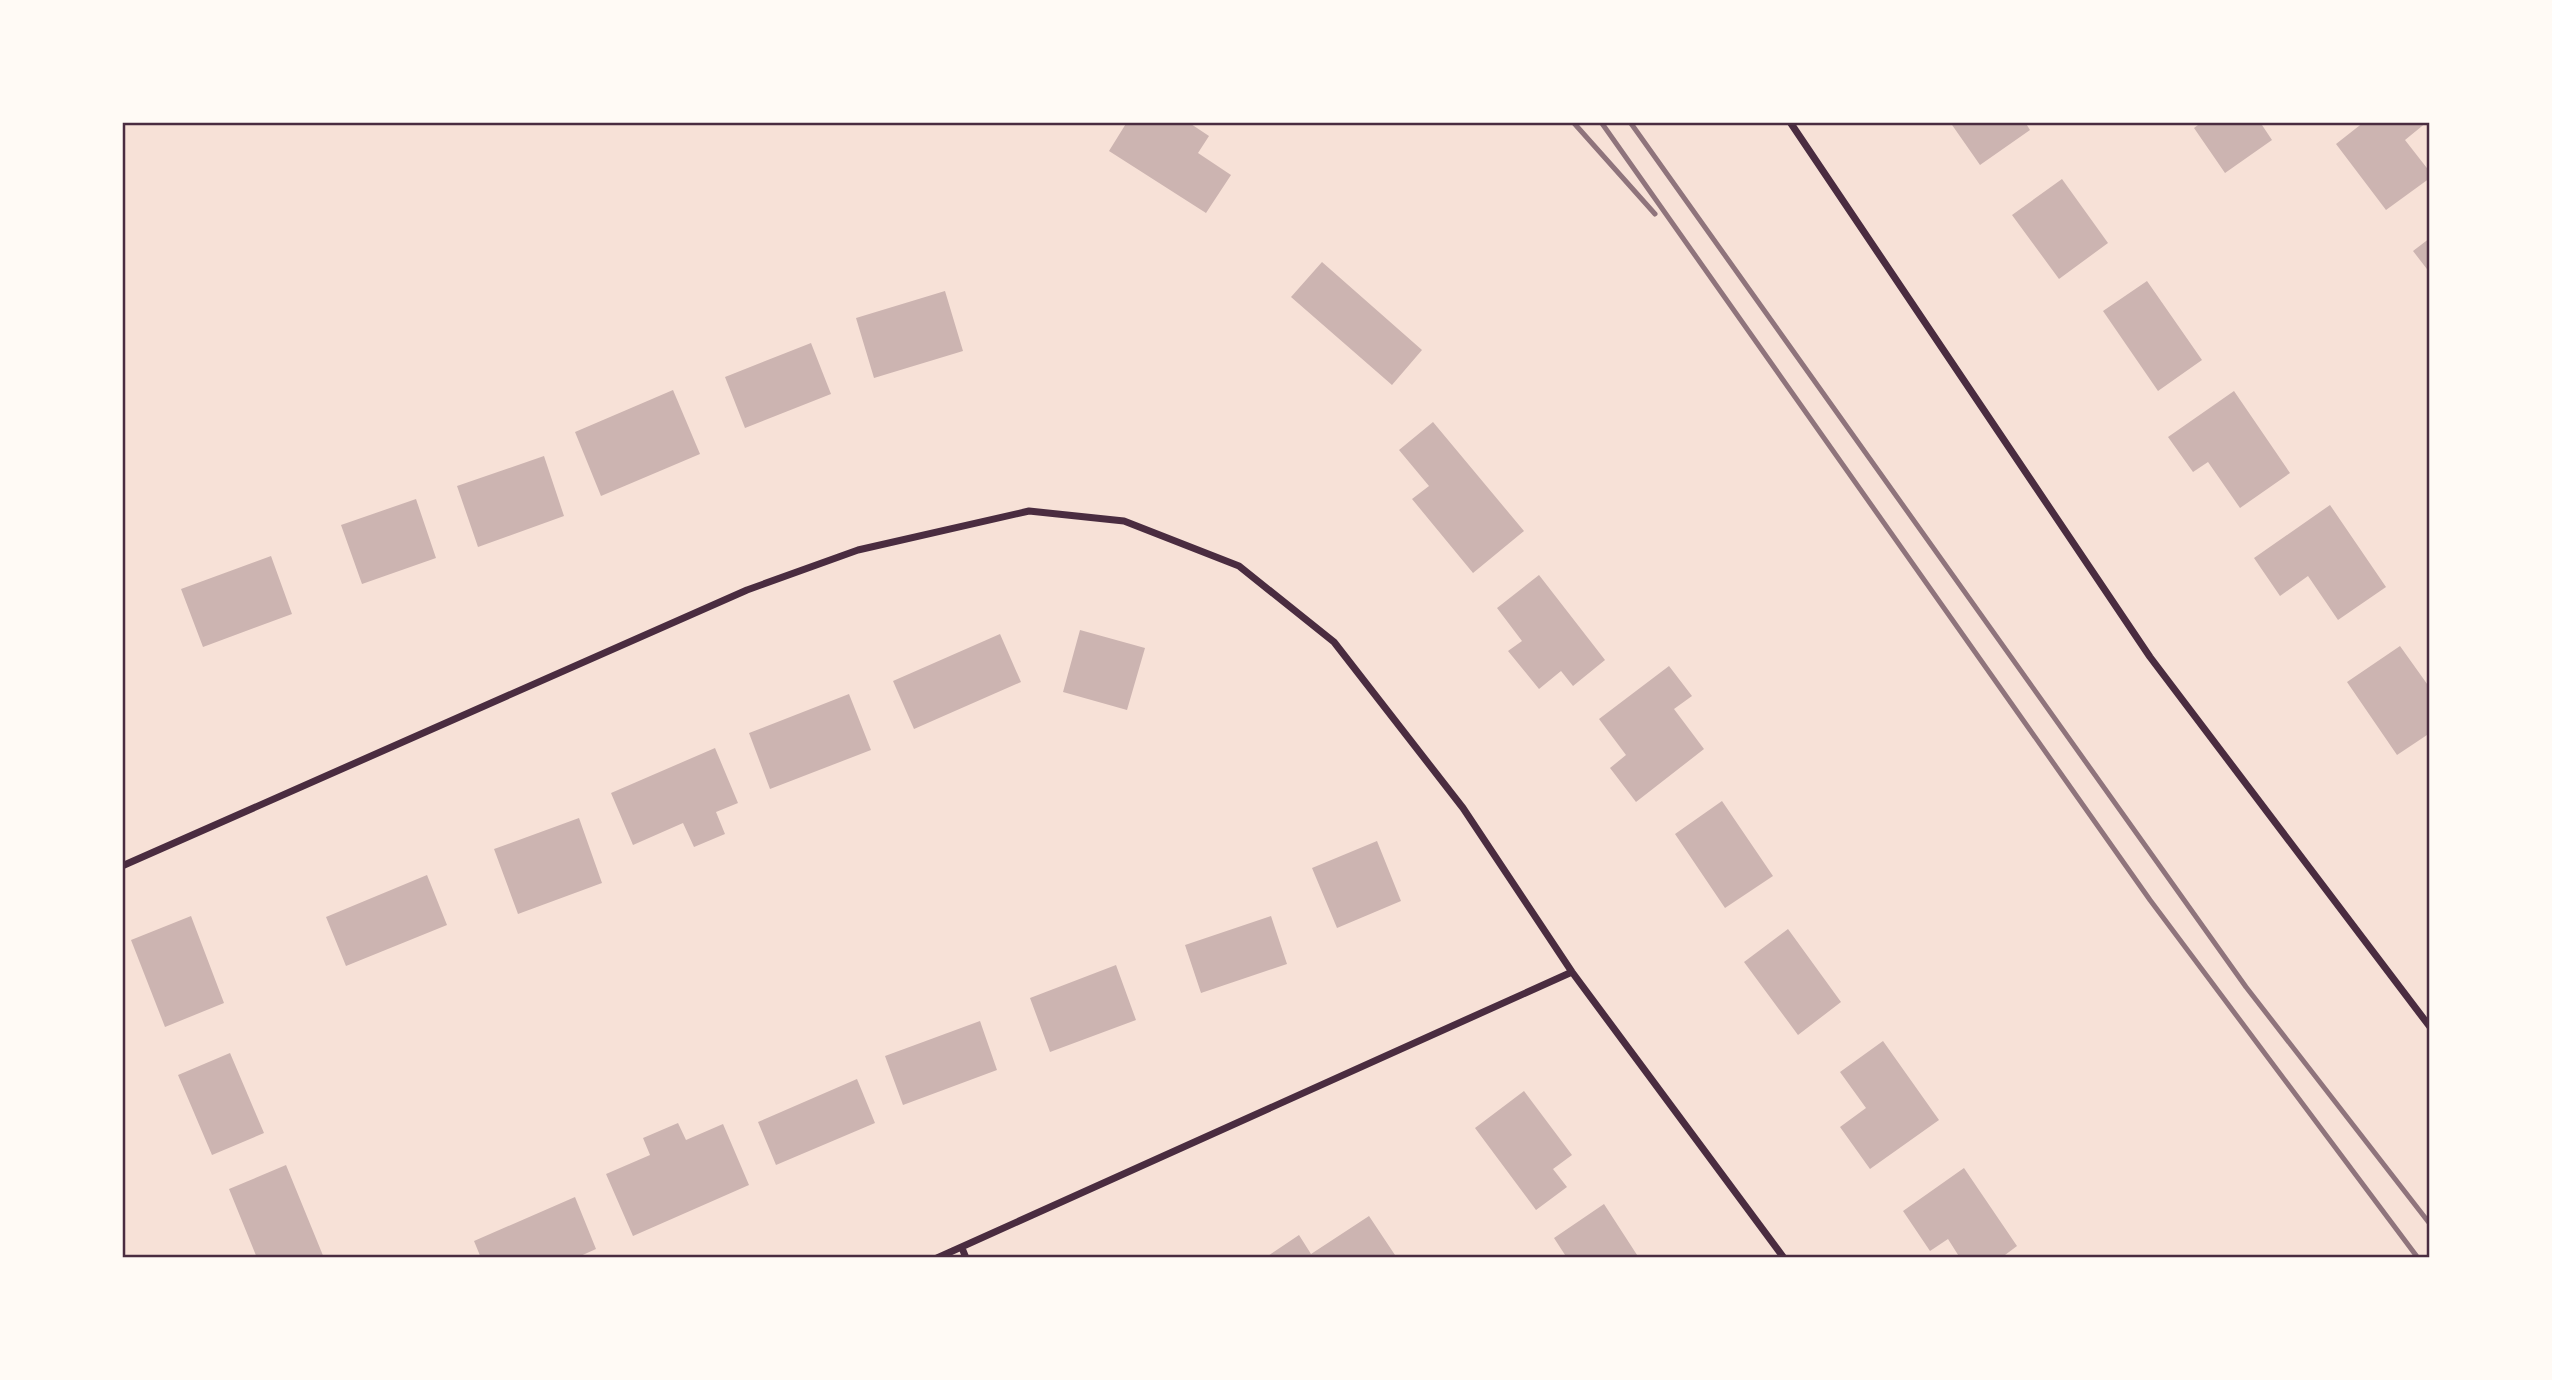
<svg xmlns="http://www.w3.org/2000/svg" width="2552" height="1380" viewBox="0 0 2552 1380" font-family="Poppins,sans-serif">
  <style>
    .building { fill: #ccb4b1 }
    .lines { fill: none; stroke-linecap: round; stroke-linejoin: round }
    .minor { stroke: #4a2c40; stroke-width: 7 }
    .rail { stroke: #8f747c; stroke-width: 5 }
    .neatline { fill: none; stroke: #4a2c40; stroke-width: 2.5 }
  </style>
  <rect width="100%" height="100%" fill="#f7e1d7"/>
  <path class="building" d="M1127,122H1188L1209,136L1198,153L1231,175L1206,213L1109,151Z
    M1950,122H2025L2030,130L1980,165Z
    M2202,122H2260L2272,140L2225,173L2194,128Z
    M2364,122H2427L2405,140L2430,172V178L2386,210L2336,144Z
    M2062,179L2108,243L2059,279L2012,215Z
    M2430,238V273L2413,251Z
    M1322,262L1422,350L1392,385L1291,297Z
    M2147,281L2202,360L2158,391L2103,311Z
    M945,291L963,351L874,378L856,318Z
    M811,343L831,394L745,428L725,377Z
    M673,390L700,454L601,496L575,432Z
    M2234,391L2290,473L2240,508L2208,462L2193,472L2168,437Z
    M1433,422L1524,531L1473,573L1412,499L1429,486L1399,450Z
    M544,456L564,516L478,547L457,486Z
    M416,499L436,558L362,584L341,525Z
    M2330,505L2386,587L2338,620L2308,576L2280,596L2254,558Z
    M271,556L292,614L203,647L181,589Z
    M1539,575L1605,660L1573,686L1561,671L1539,689L1508,651L1522,641L1497,608Z
    M1080,630L1145,648L1127,710L1063,692Z
    M1000,634L1021,682L914,729L893,681Z
    M2400,646L2430,688V733L2397,755L2347,682Z
    M1669,666L1692,696L1674,709L1704,749L1636,802L1610,768L1626,755L1599,719Z
    M849,694L871,750L770,789L749,733Z
    M715,748L738,803L716,812L725,834L694,847L683,823L633,845L611,793Z
    M1722,801L1773,876L1725,908L1675,834Z
    M579,818L602,883L518,914L494,849Z
    M1377,841L1401,901L1337,928L1312,868Z
    M427,875L447,925L346,966L326,917Z
    M191,916L224,1003L165,1027L131,940Z
    M1271,916L1287,964L1201,993L1185,945Z
    M1788,929L1841,1002L1798,1035L1744,962Z
    M1116,965L1136,1020L1050,1052L1030,998Z
    M980,1021L997,1070L903,1105L885,1056Z
    M1883,1041L1939,1120L1870,1169L1840,1127L1866,1108L1840,1072Z
    M230,1053L264,1133L212,1155L178,1075Z
    M857,1079L875,1123L776,1165L758,1122Z
    M1524,1091L1572,1155L1553,1169L1567,1187L1536,1210L1475,1128Z
    M678,1123L686,1140L723,1124L749,1185L633,1236L606,1174L650,1155L643,1138Z
    M286,1165L324,1258H257L229,1189Z
    M1964,1168L2017,1246L2001,1258H1960L1948,1239L1930,1251L1903,1211Z
    M575,1197L596,1249L576,1258H481L474,1241Z
    M1604,1204L1639,1258H1567L1554,1238Z
    M1369,1216L1397,1258H1265L1299,1235L1311,1254Z"/>
  <g class="lines">
    <path class="minor" d="M1790,122L2150,657L2430,1027
      M122,866L747,590L858,550L1029,511L1124,521L1239,566L1334,642L1463,808L1572,972L1784,1258
      M962,1248L966,1258
      M937,1258L1572,972"/>
    <path class="rail" d="M1573,122L1655,214
      M1601,122L2150,900L2418,1258
      M1630,122L2246,987L2430,1224"/>
  </g>
  <rect width="2552" height="1380" fill="none" stroke="#fffaf5" stroke-width="248"/>
  <rect x="124" y="124" width="2304" height="1132" class="neatline"/>
</svg>
